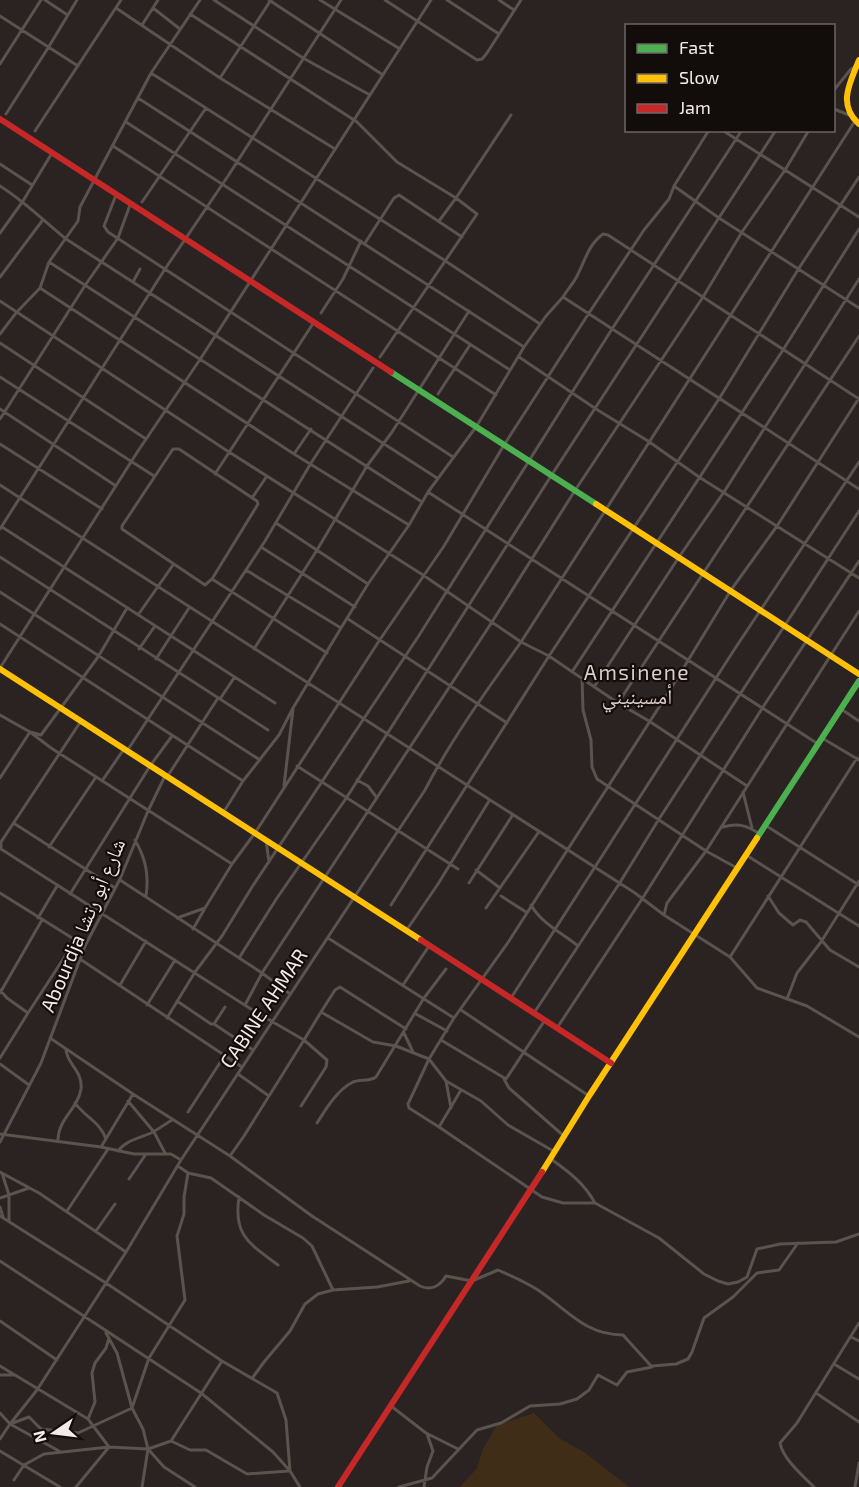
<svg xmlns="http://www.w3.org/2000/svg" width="859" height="1487" viewBox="0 0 859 1487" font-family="'Exo 2','Noto Naskh Arabic',sans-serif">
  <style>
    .green { fill: #3f2d18 }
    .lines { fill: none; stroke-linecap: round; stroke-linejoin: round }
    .street { stroke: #5a534e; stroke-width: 3 }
    .fast { stroke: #4caf50; stroke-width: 6 }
    .slow { stroke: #ffc107; stroke-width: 6 }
    .jam { stroke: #c62828; stroke-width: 6 }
    .labels { text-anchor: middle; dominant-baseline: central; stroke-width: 4.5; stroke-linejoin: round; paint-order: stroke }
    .street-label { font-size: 20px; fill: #f4ebe9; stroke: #120c0b }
    .neighbourhood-label { font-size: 21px; letter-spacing: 1.5px; fill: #ddcdc8; stroke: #120c0b }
  </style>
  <rect width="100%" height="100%" fill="#2a2322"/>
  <path class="green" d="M534,1413L559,1438L584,1452L629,1487H460L477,1468L483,1449L497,1425Z"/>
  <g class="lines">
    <path class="street" d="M45,0L66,14
      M214,0L303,58L370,95
      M269,0L383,75
      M320,0L400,49
      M385,0L477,60L482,59L487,53L521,0
      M447,0L499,34
      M499,0L514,10
      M116,8L220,78L335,149
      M153,8L180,29
      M190,14L354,120
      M0,16L78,66
      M142,25L158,0
      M0,64L41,0
      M151,73L444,260L540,324
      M220,78L271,0
      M834,90L851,69L857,66
      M138,98L524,347
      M834,109L849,115
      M6,114L48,48L77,0
      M356,121L397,162L456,198L511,115
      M126,122L510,370
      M722,130L859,217
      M35,131L121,0
      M113,146L496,395
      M0,164L32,185
      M0,186C24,201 44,221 66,239L437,478
      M674,186L719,218L859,308
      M116,195L104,226L108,232L453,457
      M142,202L206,108
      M0,233L23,201L52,153
      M365,243L394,198L399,195L462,237
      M49,262L422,502
      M0,277L42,221
      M133,282L140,269
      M40,288L294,454L409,525
      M563,297C567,290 573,284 577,276C585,261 588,245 603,234L608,235L859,399
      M0,301L229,452L423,575L521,642L855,121
      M321,313L343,279L361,241
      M0,334L16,313L40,288L49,262L78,221L80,207L151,73L200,0
      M0,343L146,439
      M380,357L477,214L456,198L439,221
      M519,357L596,409L648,441L699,477L859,578
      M0,377L154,476
      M438,394L470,345
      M0,409L116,486
      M0,419L86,284L118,238L130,205
      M0,444L102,509
      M173,449H179L257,501L258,504L212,579L205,585L122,529V526Z
      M294,454L311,429
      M215,474L314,322
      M0,485L635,893L664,915L730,957L757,988L807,1006L859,1037
      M428,492L818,744
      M252,498L267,476
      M276,523L368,584
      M2,527L275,703
      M0,529L165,269L228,176L341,0
      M261,547L355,607
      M0,557L268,730
      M246,570L341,628
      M212,579L327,653
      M0,592L260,760
      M138,615L173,565
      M348,619L507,723
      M0,624L243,781
      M139,649L155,626
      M254,649L317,550L367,466L392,432L469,311
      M156,659L189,608
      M0,668L138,451L201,358L431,0
      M572,672L783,350L859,229
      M582,678L583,710L591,740L592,767L597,779L706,851L737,868
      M594,687L679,557L724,492L859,279
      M220,699L234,678
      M618,703L859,336
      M841,709L859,721
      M0,715L30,732L51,748L232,864L255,833L379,641L444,546L504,445L589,313L644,230L669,199L674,186L709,130
      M822,738L859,760
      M127,751L265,541L311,463L373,368
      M297,766L458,869
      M167,777L218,698
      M0,778L30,732L41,735L98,657L127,608
      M357,780L368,786L377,798
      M102,781L124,749
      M284,786L293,709
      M743,792L752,828
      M223,813L243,781L279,735L293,708L341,628L368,584L409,525L428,492L476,427L524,347L546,316L563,297L859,489
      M15,824L115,888
      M765,825L859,885
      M723,827C738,823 746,825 760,834
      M135,840C146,859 149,875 146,896
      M266,840L269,862
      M49,847L96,777
      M1,848V842L81,721
      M1,849L254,1011L304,1040L321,1012L373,1042L396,1046L429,1059L446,1081L481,1101L508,1125L555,1152
      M746,855L859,926
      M476,870L500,888
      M120,880L262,973L290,994
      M469,883L512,816
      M0,893L85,946
      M70,894L150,766L172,736
      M501,896L526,912
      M768,896L779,913L793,925L800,920L806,922L830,950L859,967
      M391,905L549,656L719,399L799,268L859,177
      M531,905C541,923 562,933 578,946
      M486,908L538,833
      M664,915L667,903L706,851L859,611
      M38,918L57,886
      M177,918L205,908L232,864
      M193,929L204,910
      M406,931L438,884L489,801
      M328,938L454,1018
      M730,957L857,758
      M239,958L277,898L347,797L551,476L776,130
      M80,959L242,1067
      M120,985L146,941
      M403,985L429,946
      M0,990L7,998L28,1013L75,941
      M0,993L42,920
      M511,998L734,650L859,462
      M787,999L797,973L821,942L859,881
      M177,1001L211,1024H214L225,1007
      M147,1005L175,960
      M245,1005L262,973L492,622L574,492L703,297L742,232L785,170L809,130
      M461,1010L589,1096
      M321,1012L335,990L340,987L406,1029
      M534,1013L619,884L659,819L859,511
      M416,1014L447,1031
      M167,1018L195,972L222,936L252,887L418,637L612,329L742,130
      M214,1024L253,1050
      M557,1028L642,899L763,707L859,561
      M404,1033L413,1052
      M50,1038L133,1094L230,1156L312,1216L420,1286C431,1291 440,1286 446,1276L472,1281L498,1270C514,1277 531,1284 545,1295C571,1314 588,1335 623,1335L652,1367
      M441,1040L506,1079L545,1020
      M0,1058L28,1013
      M0,1064L29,1085
      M238,1074L269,1096
      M504,1079L509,1088L565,1137
      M446,1081L451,1108
      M461,1090L439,1127L542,1197L563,1203H595L659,1238L704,1274L718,1281L728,1284L738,1282L747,1277L757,1249L780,1244L836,1242L859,1234
      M128,1101L154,1132L165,1153
      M75,1103C85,1117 101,1123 106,1139
      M188,1112L225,1055
      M317,1123C326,1109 337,1090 353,1082C360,1079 369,1082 376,1077L424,998L446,969
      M439,1127L409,1108L408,1104L429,1059L454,1018L509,941L670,690L731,590L777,526L859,398
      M0,1134L101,1147L134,1154H171L181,1160
      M58,1140C58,1119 78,1109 81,1089C83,1071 67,1064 66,1050
      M0,1142L41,1063L85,946L120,879L148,811L165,776
      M101,1147L133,1094
      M118,1151C126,1140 140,1138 151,1133C159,1129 165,1124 172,1120
      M230,1156L244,1136L304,1040L327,1060L326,1067L301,1106
      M551,1159C569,1172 584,1183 595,1203
      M178,1166L188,1173L211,1178L264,1215L303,1238L312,1246L333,1290
      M0,1172L39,1193L126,1252
      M2,1173L9,1195V1221
      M129,1179L146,1154
      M239,1197C233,1236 250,1244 278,1265
      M0,1198L29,1188
      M0,1207L3,1217
      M67,1211L108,1149
      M0,1216L106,1283L222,1361L277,1393L286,1420L290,1471
      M96,1231L115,1204
      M0,1261L201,1393L273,1452L290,1471L300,1487
      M0,1321L57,1360
      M106,1333L117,1353L132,1408L143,1429L148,1449L142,1487
      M851,1337L859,1341
      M834,1364L859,1379
      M0,1366L88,1419L109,1447L76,1487
      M652,1366L676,1364L688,1359L692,1352L704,1318L733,1297L757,1273L779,1270L798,1243
      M0,1375H13
      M253,1377L264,1362L290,1331L305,1304L318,1294L333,1290L377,1287L409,1281
      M816,1393L859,1422
      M391,1406L426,1433L458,1449
      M0,1413L10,1424L59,1451
      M88,1419L95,1402L92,1373L95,1363L106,1348L109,1338
      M10,1424L37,1390L126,1252L181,1160L425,790C452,738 487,690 521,642L549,656L618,703L649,721L747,786
      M0,1439L10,1424L29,1417L41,1429L78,1433L132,1408L149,1358L185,1300L177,1236L184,1214V1197L188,1173
      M171,1441L190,1450H206L247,1474L289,1471
      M148,1449L164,1467L195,1487
      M0,1451L60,1487
      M14,1480L24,1465L44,1454L109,1447L148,1449L171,1441L222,1361
      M399,1487L432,1478L477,1430L501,1423L530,1406L560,1404L577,1399L589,1390L598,1375L617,1385L627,1372L652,1367
      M424,1487L427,1467L433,1451L427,1434
      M814,1487C802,1475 783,1459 780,1443L797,1423L859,1323
      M855,1487L859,1463"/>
    <path class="fast" d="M391,372L596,504
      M757,838L859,681"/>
    <path class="slow" d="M859,60C850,83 837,104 859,124
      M596,504L859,674
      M0,669L421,940
      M542,1172L589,1096L757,838"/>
    <path class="jam" d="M0,119L391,372
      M421,940L611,1063
      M338,1487L542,1172"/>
  </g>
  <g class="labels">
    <g class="street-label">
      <text transform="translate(82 925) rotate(-67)">Abourdja شارع أبو رتشا</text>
      <text transform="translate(263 1008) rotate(-56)">CABINE AHMAR</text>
    </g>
    <g class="neighbourhood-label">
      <text x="637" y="671">Amsinene<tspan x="637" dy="24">أمسينيني</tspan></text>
    </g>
  </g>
  <rect x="625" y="24" width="210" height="108" fill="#120c0b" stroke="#6c6564" stroke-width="1.5"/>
  <rect x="637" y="44" width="30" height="9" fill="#4caf50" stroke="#6c6564" stroke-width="1.5"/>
  <text x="679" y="54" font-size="18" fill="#f4ebe9">Fast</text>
  <rect x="637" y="74" width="30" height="9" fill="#ffc107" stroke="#6c6564" stroke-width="1.5"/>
  <text x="679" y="84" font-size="18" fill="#f4ebe9">Slow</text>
  <rect x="637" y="104" width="30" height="9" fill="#c62828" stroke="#6c6564" stroke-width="1.5"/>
  <text x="679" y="114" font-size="18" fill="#f4ebe9">Jam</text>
  <g transform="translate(54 1433) rotate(256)" stroke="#120c0b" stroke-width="4.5" paint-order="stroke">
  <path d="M0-4.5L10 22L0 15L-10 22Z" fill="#f4ebe9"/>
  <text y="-9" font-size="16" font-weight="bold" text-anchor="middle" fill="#f4ebe9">N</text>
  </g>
</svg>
